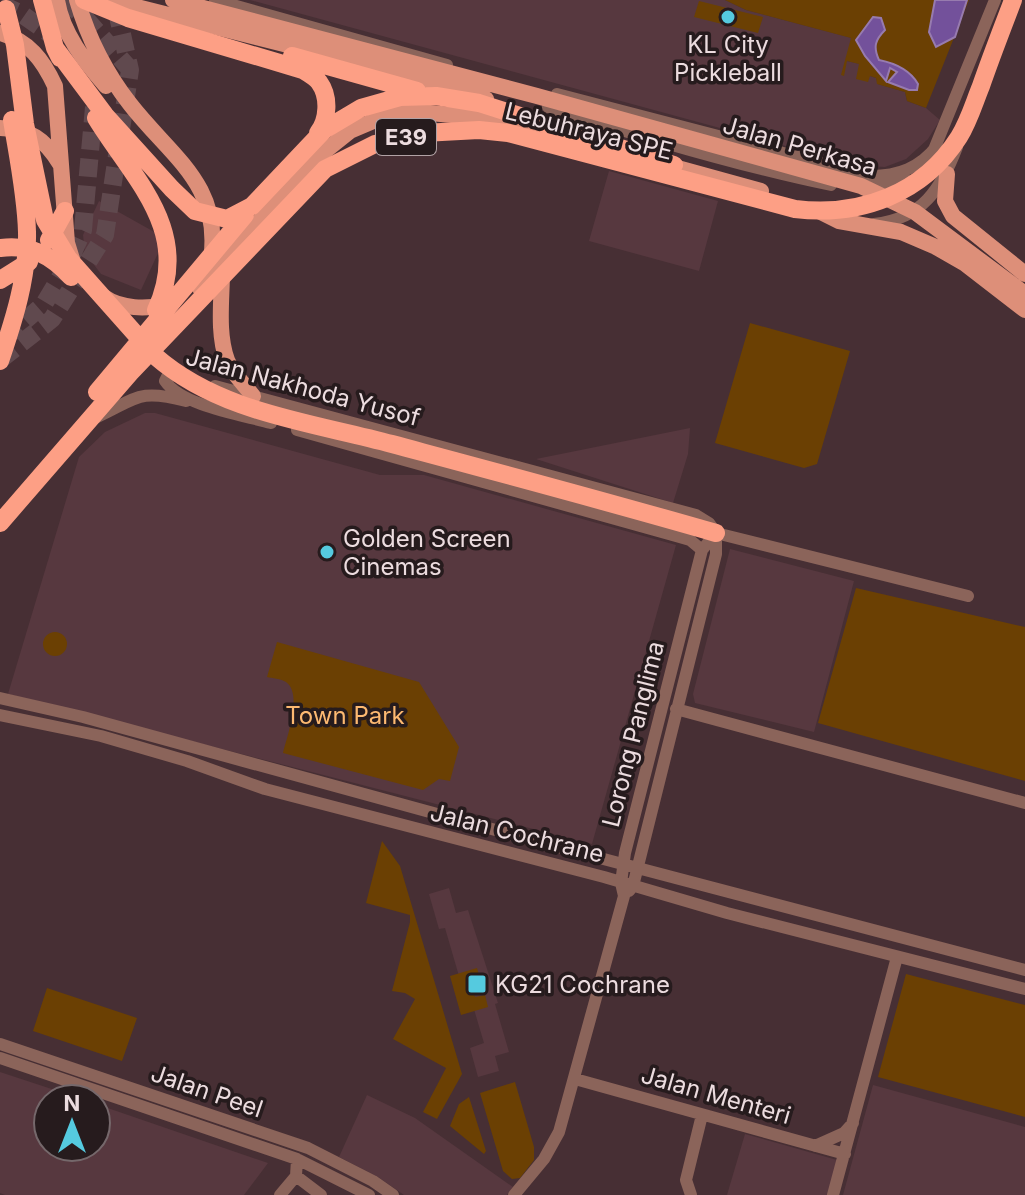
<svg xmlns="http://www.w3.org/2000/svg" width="1025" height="1195" viewBox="0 0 1025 1195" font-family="Inter,sans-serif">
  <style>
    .built { fill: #57383f }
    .green { fill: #6b4003 }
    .water { fill: #73519b; stroke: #977baf; stroke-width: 2 }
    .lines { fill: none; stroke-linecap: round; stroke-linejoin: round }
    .highway-tunnel { stroke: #60494e; stroke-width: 18; stroke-dasharray: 18 9; stroke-linecap: butt }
    .minor { stroke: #8b645a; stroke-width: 12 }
    .major { stroke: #dd8f79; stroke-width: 16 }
    .highway { stroke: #fd9f85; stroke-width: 18 }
    .poi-dot { fill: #55cadf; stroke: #261b1d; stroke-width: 3 }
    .labels { text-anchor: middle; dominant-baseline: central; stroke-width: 7; stroke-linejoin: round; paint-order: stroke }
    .shield { fill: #261b1d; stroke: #b1a2a5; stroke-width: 2 }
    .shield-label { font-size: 22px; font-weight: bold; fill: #ecdcdf }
    .poi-label { font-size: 24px; fill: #ecdcdf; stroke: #261b1d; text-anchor: start }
    .street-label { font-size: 24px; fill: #ecdcdf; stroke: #261b1d }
    .park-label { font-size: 24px; fill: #fdb971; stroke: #261b1d }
  </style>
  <rect width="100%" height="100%" fill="#472f34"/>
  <path class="built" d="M250,0H725L746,10L852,38L844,75L847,61L860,64L870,76L876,78L878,84L905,92L907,101L926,108L940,120L928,139L906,159L885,167L868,166L819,155Z
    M609,171L718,201L699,271L589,241Z
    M99,201L165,238L141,290L101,274L85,253L83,235Z
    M145,413H155L380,475H424L676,545L592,844L8,694L79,457L105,432Z
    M690,428L688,454L673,503L536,459Z
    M730,549L854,581L814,732L695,703L693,694Z
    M449,888L456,913L468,910L498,1003L495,1004L509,1052L495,1056L499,1071L478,1077L470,1048L484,1043L473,1006L468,1007L445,928L439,929L429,894Z
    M0,1072L82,1099H48V1147H96V1104L268,1163L244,1195H5L0,1193Z
    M873,1085L1025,1127V1195H843Z
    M367,1095L415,1118L513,1187L507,1195H404L378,1177L339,1157Z
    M745,1134L837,1160L828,1195H727Z"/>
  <path class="green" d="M725,0H969L926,108L907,101L905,92L877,84L876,78L870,76L868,82L856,79L859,64L847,61L844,76L841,75L851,38L746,10Z
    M699,1L763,17L758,33L694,17Z
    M750,323L850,351L817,464L804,468L715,443Z
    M856,588L1025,627V781L818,723Z
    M43 644a12 12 0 1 1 24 0a12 12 0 1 1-24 0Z
    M277,642L419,682L459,747L450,781L439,779L423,790L283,753C287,736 303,694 286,682C281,679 272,678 267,677Z
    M382,841L400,866L462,1074L437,1119L423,1112L446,1068L393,1039L415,999L405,993L392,991L410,922V915L366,903Z
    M477,968L481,982L472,985L475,997L485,995L488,1007L461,1015L450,976Z
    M906,974L1025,1005V1117L878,1077Z
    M47,988L137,1018L122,1061L33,1031Z
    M515,1082L534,1147V1160L520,1178L512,1179L503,1171L480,1093Z
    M469,1097L486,1151L484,1154L450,1126L459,1104Z"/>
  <path class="water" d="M935,0H967L955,37L936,47L929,32Z
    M873,17L881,18L885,30C875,40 873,47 879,60C894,63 910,70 918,84L917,90H909L888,82L897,72L890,68L886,81L865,56L856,40Z"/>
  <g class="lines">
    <path class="highway-tunnel" d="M64,0L86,19L128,67
      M0,4L20,13L86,59
      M5,338L44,304L67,266L83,230L94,107
      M0,360L52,319L105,235L130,70L115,3"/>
    <path class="minor" d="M215,0L447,65
      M557,94L871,176C898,176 920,168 937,146
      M548,107C641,137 735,165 831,185
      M933,152L995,0
      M865,189L881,186L904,177
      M874,224C922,219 941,189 957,147
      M182,376L168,375L165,381C182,406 243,415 271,423
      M215,386L696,515L709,523L716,533L968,596
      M95,418C137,399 137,388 186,401
      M297,430L676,536L690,540L702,550
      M0,698L83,717L539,842L1025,970
      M676,709L1025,803
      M0,715L101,736L187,761L265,789L604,877L727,913L1025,989
      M629,891L633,886L716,554V533
      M0,1044L308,1148L373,1181L393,1195
      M0,1058L297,1159L369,1195
      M575,1079L845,1154
      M815,1146L844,1133L853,1123
      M296,1176L321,1195
      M280,1195L296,1176L297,1159
      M514,1195L544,1159L559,1132L624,896L621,883L625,853L702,550L716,533
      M691,1195L686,1180L702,1115
      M833,1195L897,957"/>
    <path class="major" d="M57,0C62,33 85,62 106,86
      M77,0C88,38 105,72 130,104C171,157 222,184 211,260
      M109,0L455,87L486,99
      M173,0L537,96L861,186L915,212L1025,294
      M0,33C29,41 43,60 55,86L67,243L72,259
      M0,128C30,129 45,139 60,164
      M663,164L761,191
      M947,174L945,201L953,216L1025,274
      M817,210L839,221L901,232L936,247L964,263L1025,310
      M222,271C222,299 217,333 227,360C232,373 244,384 253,396
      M199,287L320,155L350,131L390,114L408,111L496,119L537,130
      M104,297C122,310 146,308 167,306"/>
    <path class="highway" d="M42,0L55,48L60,58
      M84,0L128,18L303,70C308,73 316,78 319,82C330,97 328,120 318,133
      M6,9L15,45L25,124L45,220L68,258L155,356C220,413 311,422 392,444C500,473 609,502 716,533
      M55,48L105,115L172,189L195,211L227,219L252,206L324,130L361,108L400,97L436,96L479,103L674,165
      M292,56L417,91
      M96,118C134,180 193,231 156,310
      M49,240L65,211
      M0,248C30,244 51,255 71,277
      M0,280L29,262
      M0,361C14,320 28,276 27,232C26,195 18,157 12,120
      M97,392L245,215
      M0,523L130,373L325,169L375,144L423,133L479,130L508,133L795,209C860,217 923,194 959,137C969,121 974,103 981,86C991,57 1002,29 1013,0"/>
  </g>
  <g class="poi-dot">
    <circle cx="728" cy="17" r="8"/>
    <circle cx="327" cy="552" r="8"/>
    <rect x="467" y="974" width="20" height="20" rx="4"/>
  </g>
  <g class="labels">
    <rect class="shield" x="376" y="119" width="60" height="36" rx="6"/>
    <g class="shield-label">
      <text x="406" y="137">E39</text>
    </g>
    <g class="poi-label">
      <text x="728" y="44" text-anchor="middle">KL City<tspan x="728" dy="28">Pickleball</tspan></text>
      <text x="343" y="538">Golden Screen<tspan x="343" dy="28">Cinemas</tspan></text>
      <text x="495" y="984">KG21 Cochrane</text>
    </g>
    <g class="street-label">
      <text transform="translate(589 131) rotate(14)">Lebuhraya SPE</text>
      <text transform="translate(800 146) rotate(16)">Jalan Perkasa</text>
      <text transform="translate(303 387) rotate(15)">Jalan Nakhoda Yusof</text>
      <text transform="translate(633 734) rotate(-76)">Lorong Panglima</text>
      <text transform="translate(517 833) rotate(14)">Jalan Cochrane</text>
      <text transform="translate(207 1091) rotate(19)">Jalan Peel</text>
      <text transform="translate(716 1095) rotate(16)">Jalan Menteri</text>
    </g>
    <g class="park-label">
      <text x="345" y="715">Town Park</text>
    </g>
  </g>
  <g transform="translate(72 1123)"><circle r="38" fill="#261b1d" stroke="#75686b" stroke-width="2"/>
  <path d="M0-6L14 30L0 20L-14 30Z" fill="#55cadf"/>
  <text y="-12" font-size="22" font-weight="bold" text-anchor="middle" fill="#ecdcdf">N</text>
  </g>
</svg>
